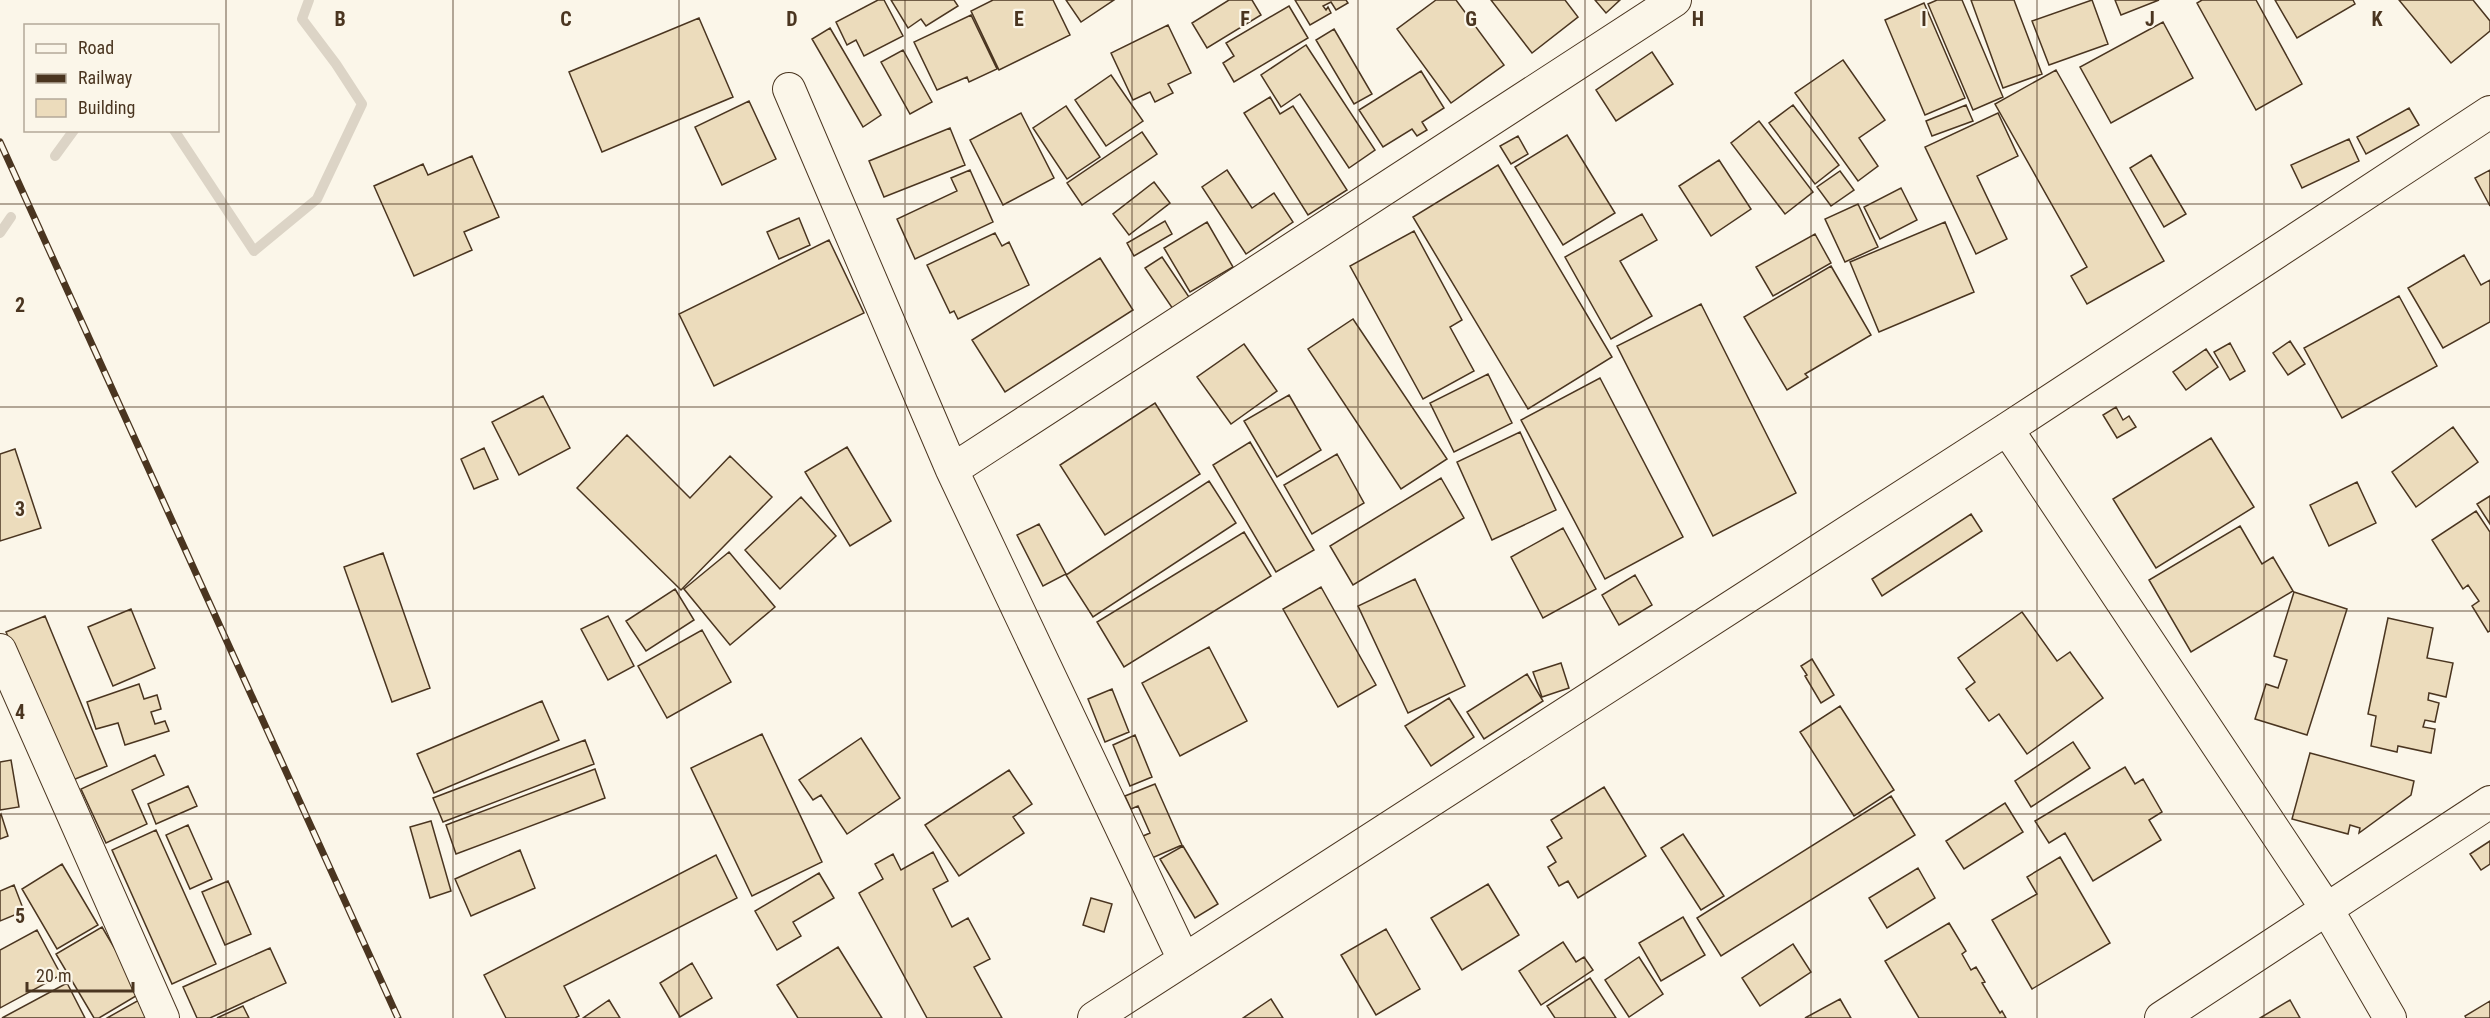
<svg xmlns="http://www.w3.org/2000/svg" width="2490" height="1018" viewBox="0 0 2490 1018" font-family="'Roboto Condensed',sans-serif">
  <style>
    .lines { fill: none; stroke-linecap: round; stroke-linejoin: round }
    .stream { stroke: #dcd4c6; stroke-width: 10 }
    .building { fill: #ecdcbc; stroke: #4a3520; stroke-width: 1.5 }
    .street-casing { stroke: #4a3520; stroke-width: 34 }
    .street { stroke: #fbf6e9; stroke-width: 32 }
    .rail-casing { stroke: #4a3520; stroke-width: 7 }
    .rail { stroke: #fbf6e9; stroke-width: 4.5; stroke-dasharray: 14; stroke-linecap: butt }
    .grid { fill: none; stroke: #4a3520; stroke-width: 1.5; stroke-opacity: 0.55 }
    .grid-label { font-size: 20px; text-anchor: middle; font-weight: bold; fill: #4a3520; stroke: #fbf6e9; stroke-width: 4.5; stroke-linejoin: round; paint-order: stroke }
  </style>
  <rect width="100%" height="100%" fill="#fbf6e9"/>
  <g class="lines">
    <path class="stream" d="M174,130L254,251L317,199L362,104L336,64L302,19L309,0
      M55,156L74,130
      M0,233L11,217"/>
  </g>
  <path class="building" d="M878,0H884L903,36L864,56L856,40L847,45L836,22Z
    M891,0H954L958,6L926,26L921,19L908,28Z
    M993,0H1053L1070,35L999,70L971,11Z
    M1066,0H1114L1081,22Z
    M1229,0H1252L1261,15L1207,48L1192,23Z
    M1295,0H1346L1348,3L1336,10L1331,2L1323,6L1326,10L1328,7L1331,13L1310,25Z
    M1436,0H1456L1504,65L1451,103L1397,29Z
    M1491,0H1565L1578,17L1532,53Z
    M1595,0H1620L1606,13Z
    M1937,0H1962L2003,97L1973,110L1928,4Z
    M1971,0H2014L2042,74L2003,88Z
    M2092,0L2108,44L2049,65L2032,21Z
    M2115,0H2159L2121,15Z
    M2202,0H2256L2302,84L2256,110L2197,3Z
    M2275,0H2353L2355,4L2297,38Z
    M2399,0H2473L2490,21V31L2451,63Z
    M1924,3L1965,98L1925,115L1885,20Z
    M1289,6L1308,38L1234,82L1223,63L1234,56L1226,43Z
    M971,15L997,69L969,82L967,77L937,90L914,42Z
    M699,18L733,97L602,152L569,72Z
    M2163,22L2193,78L2111,123L2080,67Z
    M1168,25L1191,73L1168,84L1173,93L1155,102L1150,92L1133,100L1111,53Z
    M830,28L881,115L863,127L812,39Z
    M1334,29L1372,94L1354,104L1316,40Z
    M1306,45L1375,150L1349,168L1300,94L1281,107L1261,75Z
    M903,50L932,102L910,114L881,62Z
    M1652,52L1673,84L1616,121L1596,90Z
    M1843,60L1885,120L1859,138L1878,166L1858,181L1795,93Z
    M2056,70L2164,261L2087,304L2071,276L2087,267L1995,104Z
    M1421,71L1444,108L1422,122L1427,130L1417,136L1412,129L1383,147L1359,110Z
    M1111,75L1143,121L1106,146L1075,100Z
    M1270,97L1280,114L1293,106L1347,190L1308,215L1244,113Z
    M749,101L776,159L722,185L695,127Z
    M1793,105L1839,165L1815,184L1769,123Z
    M1966,105L1973,121L1932,136L1926,121Z
    M1066,106L1100,157L1067,179L1033,128Z
    M2409,108L2419,125L2366,154L2357,137Z
    M1021,113L1054,178L1003,205L970,140Z
    M1998,113L2018,156L1977,176L2007,239L1976,254L1925,147Z
    M1759,121L1813,192L1785,214L1731,143Z
    M950,128L965,165L884,197L869,161Z
    M1142,132L1157,154L1082,205L1067,183Z
    M1567,135L1615,213L1563,245L1515,167Z
    M1518,136L1528,154L1511,164L1500,146Z
    M2349,139L2359,161L2302,188L2291,165Z
    M2151,155L2186,214L2164,227L2130,168Z
    M472,156L499,217L464,232L472,250L414,276L374,186L423,164L428,175Z
    M1719,160L1751,209L1711,236L1679,186Z
    M1498,165L1612,357L1528,409L1413,217Z
    M970,170L993,222L915,259L897,219L957,191L951,178Z
    M1227,170L1252,208L1274,193L1293,222L1246,254L1202,187Z
    M2490,170V206L2475,178Z
    M1840,171L1854,190L1831,206L1817,187Z
    M1154,182L1170,203L1129,235L1113,214Z
    M1901,188L1917,220L1880,239L1864,207Z
    M1858,204L1878,247L1845,262L1825,219Z
    M1642,214L1657,240L1620,261L1652,316L1611,339L1565,257Z
    M799,218L810,245L779,259L767,232Z
    M1165,221L1172,234L1134,256L1127,243Z
    M1207,222L1233,267L1190,292L1164,248Z
    M1945,222L1974,292L1879,332L1850,262Z
    M1414,231L1462,320L1450,327L1474,371L1423,399L1350,266Z
    M995,233L1002,246L1009,242L1029,285L958,319L954,311L950,313L927,265Z
    M1815,234L1831,263L1773,296L1756,267Z
    M829,240L864,313L714,386L679,314Z
    M2464,255L2481,285L2490,280V322L2443,348L2408,288Z
    M1162,257L1191,300L1175,312L1145,268Z
    M1100,258L1133,310L1005,392L972,340Z
    M1831,266L1871,335L1805,374L1808,377L1787,390L1744,317Z
    M2399,296L2437,366L2342,418L2304,348Z
    M1701,304L1796,493L1713,536L1617,346Z
    M1353,319L1447,459L1401,489L1308,349Z
    M2290,341L2305,364L2288,375L2273,353Z
    M2230,343L2245,371L2230,380L2214,352Z
    M1244,344L1277,391L1231,424L1197,377Z
    M2206,349L2218,367L2186,390L2173,372Z
    M1488,374L1512,423L1454,452L1430,403Z
    M1600,378L1683,537L1605,579L1521,420Z
    M1289,395L1321,450L1277,477L1244,421Z
    M543,396L570,448L519,475L492,422Z
    M1155,403L1200,474L1105,535L1060,465Z
    M2116,407L2123,420L2129,416L2136,427L2117,438L2103,415Z
    M2453,427L2478,462L2416,507L2392,472Z
    M1520,432L1556,510L1492,540L1457,462Z
    M627,435L690,498L730,456L772,497L681,590L577,488Z
    M2211,438L2254,507L2156,568L2113,499Z
    M1250,442L1314,550L1276,572L1213,465Z
    M847,447L891,521L850,546L805,472Z
    M484,448L498,479L474,489L461,459Z
    M15,449L41,528L0,541V454Z
    M1337,454L1364,503L1312,534L1284,485Z
    M1441,478L1464,518L1353,585L1330,546Z
    M1209,481L1236,523L1093,617L1066,575Z
    M2357,482L2376,523L2329,546L2310,505Z
    M2490,496V524L2477,504Z
    M801,497L836,536L780,589L745,550Z
    M2476,511L2490,532V631L2488,632L2472,606L2479,601L2468,585L2463,589L2432,540Z
    M1971,514L1982,531L1882,596L1872,579Z
    M1039,524L1066,574L1043,586L1017,535Z
    M2240,526L2262,564L2273,557L2293,591L2191,652L2149,580Z
    M1563,528L1596,589L1543,618L1511,557Z
    M1244,532L1271,576L1124,667L1097,622Z
    M729,552L775,607L730,645L684,589Z
    M383,553L430,688L392,702L344,567Z
    M1635,575L1652,605L1619,625L1602,595Z
    M1415,579L1465,686L1408,713L1358,606Z
    M1321,587L1376,685L1338,707L1283,609Z
    M675,589L694,620L646,651L626,621Z
    M2294,592L2347,609L2307,735L2255,719L2266,684L2278,688L2287,660L2274,656Z
    M131,609L155,668L113,686L88,627Z
    M2022,612L2057,661L2070,652L2103,698L2027,754L1999,714L1989,721L1966,689L1975,682L1958,658Z
    M45,616L107,766L68,782L6,632Z
    M608,616L634,666L608,680L581,629Z
    M2388,618L2433,628L2427,658L2453,663L2446,697L2429,693L2428,700L2439,703L2435,722L2425,720L2423,727L2435,729L2431,753L2398,746L2397,752L2371,746L2376,716L2368,714Z
    M702,630L731,682L667,718L638,666Z
    M1209,647L1247,721L1180,756L1142,683Z
    M1812,659L1834,695L1821,703L1805,676L1807,675L1801,666Z
    M1561,663L1569,688L1542,697L1533,672Z
    M1527,674L1543,701L1484,739L1467,712Z
    M139,684L144,699L157,695L161,709L151,712L155,724L165,721L169,731L125,745L118,723L96,729L87,702Z
    M1112,689L1129,732L1105,742L1088,699Z
    M1449,698L1474,737L1431,766L1405,726Z
    M542,701L559,740L434,793L417,754Z
    M1840,706L1894,790L1854,816L1800,732Z
    M762,734L822,862L752,896L691,768Z
    M1135,735L1152,777L1130,786L1113,745Z
    M861,738L900,798L847,834L821,795L813,800L799,780Z
    M585,740L594,764L443,822L433,798Z
    M2073,742L2090,768L2031,807L2015,781Z
    M2310,753L2414,781L2411,795L2359,833L2360,828L2350,825L2348,834L2292,819Z
    M155,755L164,775L132,790L147,824L106,843L81,789Z
    M11,760L19,807L0,810V762Z
    M2125,767L2135,784L2143,779L2162,812L2149,820L2161,840L2093,881L2065,833L2049,843L2035,821Z
    M595,769L605,798L456,854L446,825Z
    M1009,770L1032,804L1013,817L1024,833L959,876L925,825Z
    M1155,784L1182,845L1152,858L1143,836L1150,833L1138,806L1131,809L1125,796Z
    M188,786L197,806L156,824L148,804Z
    M1604,787L1646,856L1578,898L1568,881L1559,886L1548,867L1556,862L1547,847L1562,838L1551,820Z
    M1891,796L1915,835L1721,956L1697,918Z
    M2005,803L2023,832L1964,869L1946,841Z
    M1,814L8,836L0,839V815Z
    M431,821L451,891L430,898L410,827Z
    M188,825L212,879L190,889L166,835Z
    M156,830L216,964L172,984L112,850Z
    M1683,834L1724,896L1701,910L1661,848Z
    M2490,841V864L2481,870L2470,854Z
    M1183,846L1218,904L1195,918L1160,859Z
    M520,850L535,888L471,916L455,879Z
    M933,852L948,881L933,889L952,927L968,918L990,959L974,967L1002,1018H927L859,893L883,879L875,864L893,854L901,870Z
    M716,855L737,898L564,986L579,1016L575,1018H506L484,975Z
    M2060,857L2110,943L2032,989L1992,920L2037,894L2027,877Z
    M62,864L98,925L57,949L22,889Z
    M1918,868L1935,898L1887,928L1869,898Z
    M819,873L834,898L793,922L801,936L777,950L755,911Z
    M228,881L251,934L225,945L202,892Z
    M1488,884L1519,935L1462,970L1431,918Z
    M14,885L24,911L0,921V891Z
    M1091,898L1112,904L1104,932L1083,925Z
    M1683,917L1705,955L1661,981L1639,943Z
    M1949,923L1966,951L1962,954L1971,970L1976,967L1985,982L1982,983L2000,1013L2002,1011L2006,1018H1919L1885,961Z
    M102,927L141,993L99,1018H94L56,954Z
    M1386,929L1420,989L1376,1015L1341,955Z
    M37,930L61,975L0,1008V950Z
    M1563,942L1576,962L1584,957L1593,970L1541,1005L1519,971Z
    M1793,944L1811,972L1760,1006L1742,978Z
    M838,947L882,1018H798L777,985Z
    M270,948L286,983L210,1018H197L183,987Z
    M1639,957L1663,994L1629,1017L1605,980Z
    M692,963L712,998L680,1017L660,983Z
    M1590,978L1616,1018H1555L1547,1006Z
    M67,983L85,1018H2Z
    M1271,999L1283,1018H1243Z
    M1840,999L1851,1018H1805Z
    M139,1000L148,1018H107Z
    M609,1000L620,1018H583Z
    M2290,1000L2300,1018H2260Z
    M2490,1001V1018H2466L2465,1016Z
    M243,1006L249,1018H217Z"/>
  <g class="lines">
    <g class="street-casing">
      <path id="street" d="M789,89L952,470L1184,960
        M2007,429L2328,911L2390,1018
        M952,470L1675,0
        M0,650L163,1018
        M1094,1018L2007,429L2490,112
        M2161,1018L2490,802"/>
    </g>
    <use href="#street" class="street"/>
    <g class="rail-casing">
      <path id="rail" d="M0,142L398,1018"/>
    </g>
    <use href="#rail" class="rail"/>
  </g>
  <path class="grid" d="M226,0V1018M453,0V1018M679,0V1018M905,0V1018M1132,0V1018M1358,0V1018M1585,0V1018M1811,0V1018M2037,0V1018M2264,0V1018M0,204H2490M0,407H2490M0,611H2490M0,814H2490"/>
  <g class="grid-label">
    <text x="340" y="26">B</text>
    <text x="566" y="26">C</text>
    <text x="792" y="26">D</text>
    <text x="1019" y="26">E</text>
    <text x="1245" y="26">F</text>
    <text x="1471" y="26">G</text>
    <text x="1698" y="26">H</text>
    <text x="1924" y="26">I</text>
    <text x="2150" y="26">J</text>
    <text x="2377" y="26">K</text>
    <text x="20" y="312">2</text>
    <text x="20" y="516">3</text>
    <text x="20" y="719">4</text>
    <text x="20" y="923">5</text>
  </g>
  <rect x="24" y="24" width="195" height="108" fill="#fbf6e9" stroke="#b4a999" stroke-width="1.5"/>
  <rect x="36" y="44" width="30" height="9" fill="#fbf6e9" stroke="#b4a999" stroke-width="1.5"/>
  <text x="78" y="54" font-size="18" fill="#4a3520">Road</text>
  <rect x="36" y="74" width="30" height="9" fill="#4a3520" stroke="#b4a999" stroke-width="1.5"/>
  <text x="78" y="84" font-size="18" fill="#4a3520">Railway</text>
  <rect x="36" y="99" width="30" height="18" fill="#ecdcbc" stroke="#b4a999" stroke-width="1.5"/>
  <text x="78" y="114" font-size="18" fill="#4a3520">Building</text>
  <path d="M27 982v9h106v-9" fill="none" stroke="#4a3520" stroke-width="3"/>
  <text x="36" y="982" font-size="18" fill="#4a3520" stroke="#fbf6e9" stroke-width="4.5" paint-order="stroke">20 m</text>
</svg>
